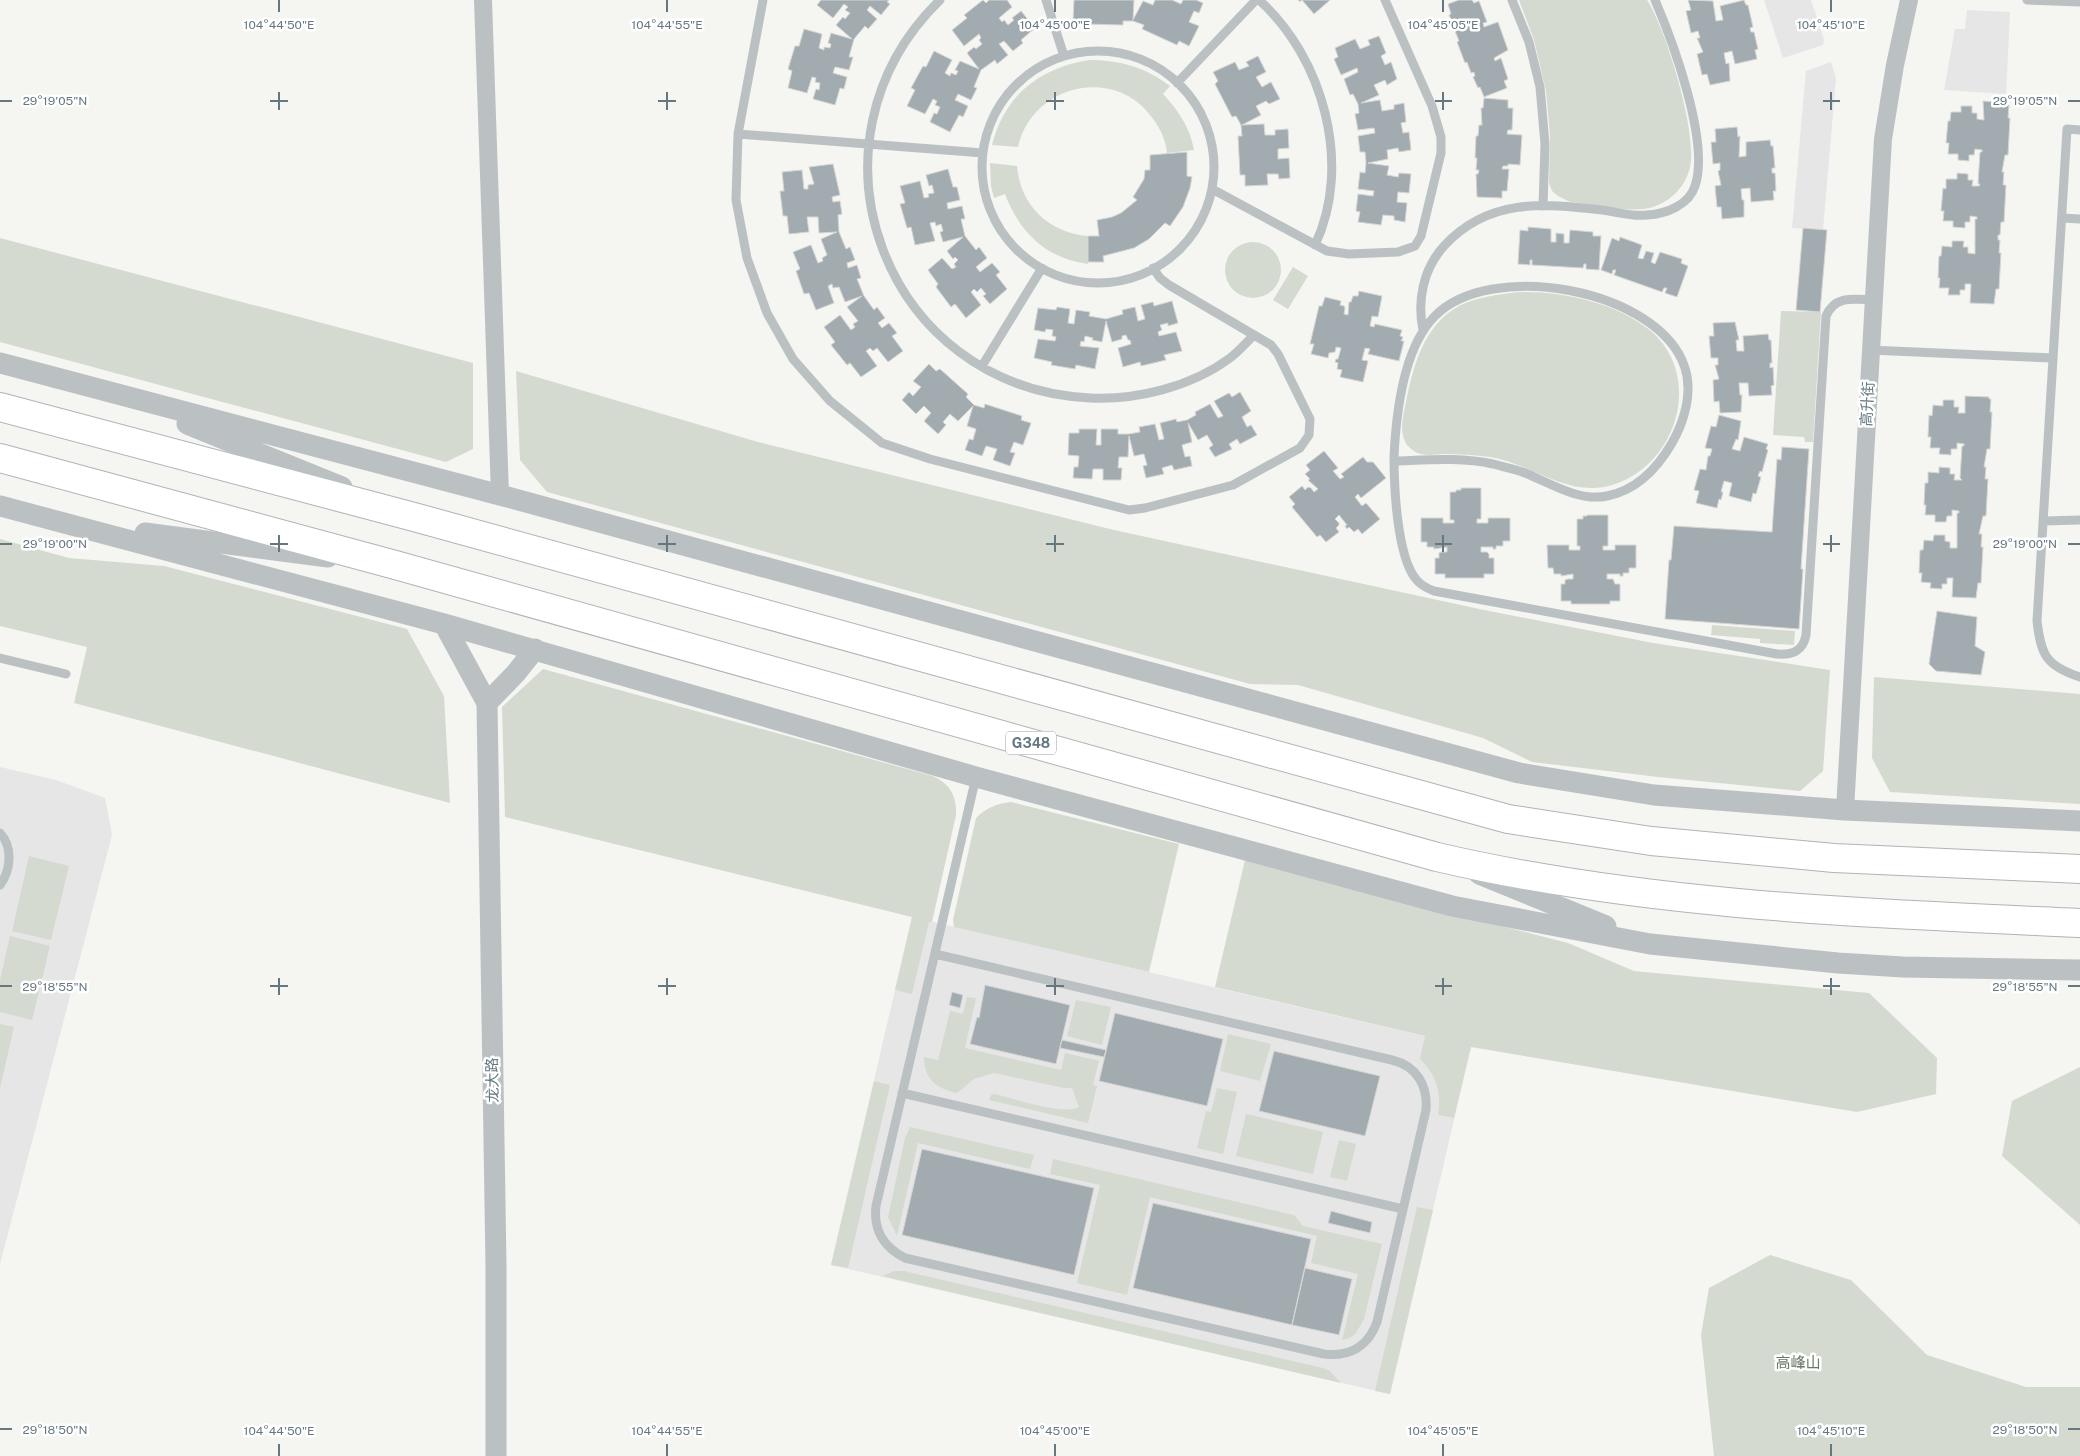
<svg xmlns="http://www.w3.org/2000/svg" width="2080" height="1456" viewBox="0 0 2080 1456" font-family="'Public Sans','Noto Sans SC',sans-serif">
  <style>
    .built { fill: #e5e6e5 }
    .green { fill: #d5dad1 }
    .building { fill: #a2acb0; stroke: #d6d6d4 }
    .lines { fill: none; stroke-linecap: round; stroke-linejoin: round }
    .trunk-casing { stroke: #afb4b6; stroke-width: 30 }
    .service { stroke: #bbc1c3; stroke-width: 9 }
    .minor { stroke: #bbc1c3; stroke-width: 18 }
    .tertiary { stroke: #bbc1c3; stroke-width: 21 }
    .trunk { stroke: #fff; stroke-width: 28 }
    .ticks { fill: none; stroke: #657881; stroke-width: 2 }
    .labels { text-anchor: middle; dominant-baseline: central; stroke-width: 5; stroke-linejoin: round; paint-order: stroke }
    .shield { fill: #fff; stroke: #93a0a7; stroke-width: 1 }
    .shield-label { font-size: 14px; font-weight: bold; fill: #657881 }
    .street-label { font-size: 15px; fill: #657881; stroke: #fff }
    .park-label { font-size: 15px; fill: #6a7964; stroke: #fff }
    .ticks-label { font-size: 12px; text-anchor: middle; fill: #657881; stroke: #fff; stroke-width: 5; stroke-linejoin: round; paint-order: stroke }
  </style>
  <rect width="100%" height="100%" fill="#f5f5f1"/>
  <path class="built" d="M1764,0H1811L1824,40L1823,45L1783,58Z
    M1967,10L2010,12L2006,94L1944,90L1955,29H1965Z
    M1831,62L1836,78L1823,230L1792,228L1806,71Z
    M0,767L56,780L105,798L112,835L0,1264Z
    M912,917L1471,1047L1390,1394L831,1265Z"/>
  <path class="green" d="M1519,0H1647C1666,29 1698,134 1690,167C1686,186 1671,201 1653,207C1630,214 1594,204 1570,202L1558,196L1552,191L1549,183L1550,135L1546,91L1534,40Z
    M1089,60C1120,60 1145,67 1170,86L1163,94C1179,111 1190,128 1194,150L1167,153C1166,139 1159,126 1150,115C1111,65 1031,87 1018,147L992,145C1005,95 1039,68 1089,60Z
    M990,163L1017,166C1020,205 1049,233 1088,236V264C1047,259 1019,232 1005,194L994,198L991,186Z
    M0,238L473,363V449L446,462L0,342Z
    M1225 270a28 28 0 1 1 56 0a28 28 0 1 1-56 0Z
    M1293,267L1308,276L1288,309L1273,300Z
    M1520,292C1563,291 1617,303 1651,331C1707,380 1673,474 1604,487C1563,494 1529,463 1490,457C1475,455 1460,454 1444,454C1437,454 1429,456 1421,454C1416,453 1412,450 1408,446C1398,433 1403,417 1406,402C1414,362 1426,318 1468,302C1484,296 1503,294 1520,292Z
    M1781,311L1821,312L1813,442H1805L1804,437L1773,435Z
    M516,371L758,442L1114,530L1484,610L1653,643L1830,670L1823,771L1800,791L1658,777L1532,762L1483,738L1298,685L1250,684L547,492L520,460Z
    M0,539L69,558L164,566L407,629L444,696L450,803L74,703L87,647L0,626Z
    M1712,625L1795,631L1794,645L1760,643V639L1711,635Z
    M543,669L933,776C950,784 957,796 956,815L932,922H929L912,994L895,990L912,917L505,817L502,707Z
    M1874,677L2080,694V804L1890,792L1872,758Z
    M1011,802L1179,844L1149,972L954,927L953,920L976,818C987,807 996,804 1011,802Z
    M29,856L69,866L51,940L12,931Z
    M1245,860L1568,943L1634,971L1869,993L1937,1058L1936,1094L1857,1112L1471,1047L1454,1118L1438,1115C1442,1092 1436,1075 1420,1059L1425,1036L1215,987Z
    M10,936L50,946L32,1020L0,1012V980Z
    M967,997L976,998L965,1048L1061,1070L1065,1053L1099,1061L1093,1085L1097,1086L1088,1123L989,1100L991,1095L994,1094C1014,1098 1062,1116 1079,1107L1072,1088H1064L994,1073L974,1079L957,1093C937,1089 924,1079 924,1057L938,1060L950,1011L963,1014Z
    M1076,1000L1111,1007L1102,1045L1067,1036Z
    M0,1024L14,1027L0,1088Z
    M1228,1034L1271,1044L1260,1081L1220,1071Z
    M2080,1067V1225L2002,1156L2012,1101Z
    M874,1081L890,1085L848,1268L831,1265Z
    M1217,1088L1237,1092L1223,1154L1197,1148L1206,1111L1211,1112Z
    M1246,1114L1323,1132L1313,1174L1236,1156Z
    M910,1127L1034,1155L1030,1169L918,1143L897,1236L888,1217L905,1138Z
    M1339,1140L1356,1144L1347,1181L1330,1177Z
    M1053,1159L1294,1215L1303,1226L1382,1244L1364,1319L1356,1333L1350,1338L1342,1340L1358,1274L1311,1263L1317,1236L1150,1197L1127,1295L1077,1283L1100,1185L1050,1174Z
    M1417,1207L1433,1210L1390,1394L1375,1391Z
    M1770,1255L1851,1280L1927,1355L2026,1387H2080V1456H1714L1701,1335L1709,1288Z
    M895,1271H904L1323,1368L1330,1371L1341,1383L882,1276Z"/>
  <path class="building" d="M821,0H889L887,2L890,4L881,15L870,6L867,10L877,19L868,29L865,26L854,39L849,57H853L849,70L835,67L833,73L847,77L844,89L840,88L835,105L813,99L816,89L819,90L820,83L815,82L816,78L812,77L807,93L788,88L792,71L788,69L795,46H799L804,29L822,34L819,48L824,50V47L830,48L831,44L828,43L831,33L852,39L836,25L843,17L845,19L850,13L845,10L848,7L844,4L833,18L817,5Z
    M983,0L986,3L989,0H1007L1012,7L999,18L1002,22L1004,20L1008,25L1014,20L1012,18L1021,11L1035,28L1021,40L1023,43L1013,51L1004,41L999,44L1008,55L997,64L995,60L981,70L974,87L977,88L971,100L958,94L955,100L968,106L963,117L959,115L950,132L930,122L934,113L937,114L940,107L935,105L937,101L933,99L925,114L907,106L915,90L911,88L923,66L926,67L934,51L952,60L945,73L950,76L951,73L956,75L958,71L955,70L960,61L979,69L967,53L974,47L976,49L982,44L979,40L981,38L979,34L964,46L952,30L967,18L964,15Z
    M1074,0H1134L1133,20L1143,1L1153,5L1155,0H1172L1181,4L1183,0H1196L1203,3L1199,13L1194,11L1189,22L1199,26L1189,46L1179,41L1177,45L1142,29L1144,25L1133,21H1123V25L1084,24V21H1073Z
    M1298,0H1330L1314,14L1302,0L1300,2Z
    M1459,0H1472L1474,3L1479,1L1487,22L1483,23L1484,27L1498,22L1508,50L1494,58L1495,61L1501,58L1508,79L1504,81L1507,88L1484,97L1480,87L1478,88L1473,77L1475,76L1474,72L1471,73L1467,62L1465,63L1457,42L1459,41L1455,31L1458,29L1456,25L1454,26L1449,15L1451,14L1448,4Z
    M1688,0L1713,1L1716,21L1723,20L1720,6L1744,0L1746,5H1748L1753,27L1750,28L1751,32H1754L1758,49L1755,50L1757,59L1735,64L1732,51L1724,53L1726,64L1729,63L1730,81L1710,85L1707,74L1702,75L1697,54L1703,52L1697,38H1700L1698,31L1691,33L1686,11L1691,10Z
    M1379,36L1386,53L1381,56L1385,65L1391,62L1397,79L1387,85L1385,80L1374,85L1379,95L1361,103L1380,100L1382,111L1394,109V105L1404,103L1406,122L1401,123L1403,133L1409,132L1411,150L1399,152L1398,148L1387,150L1388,159L1368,163L1389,166L1387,175L1398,177L1399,173L1411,174L1409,193L1398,192L1397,202L1407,203L1405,222L1394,220V216L1383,215L1381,225L1358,222L1360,212L1356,211L1358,194L1373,196L1374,191L1358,189L1360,172L1365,173L1366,163L1365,152H1360L1358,136L1375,133L1374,128L1358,130L1355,114L1359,113L1358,104L1353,94L1350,95L1344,79L1358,72L1357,68L1341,75L1334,59L1338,57L1335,48L1355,39L1360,49L1370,45L1368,40Z
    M1258,56L1266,72L1256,77L1262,87L1271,82L1280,99L1269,104L1266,101L1256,106L1261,115L1242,125L1264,124L1265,135H1275V130L1288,129L1289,148L1278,149V159L1289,158L1290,178L1279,179L1278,174H1267L1268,185L1245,186V175H1240L1238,136H1242L1241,125L1236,116L1232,117L1215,84L1218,81L1213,72L1235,62L1239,70L1249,66L1246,62Z
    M1484,98L1508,100V108H1513L1512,130H1508L1507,134L1522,135L1520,165L1508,164V166H1503L1502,169H1509L1507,191H1502V198L1477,197L1476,174H1478L1479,170H1476L1477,158H1475L1476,136H1478L1479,125H1482L1481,108H1483Z
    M1983,101L2007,103V105H2009L2008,118H2010L2008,155H2005L2002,172H2004L2003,185H2006L2004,222H2001L2000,235H1998V240H2000L1999,253H2001L1999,289H1996L1994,304L1970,303L1971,284H1965V290H1960V295H1948L1949,288H1939L1940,278H1938L1939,256H1941L1942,246L1952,247V241H1964L1963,247H1968V253L1975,254V219H1977V217L1970,216V222H1965V228L1953,227V221H1943L1944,211H1941L1943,188L1946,189V179H1957V173L1968,174V180H1973L1972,186H1979L1980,184H1978L1980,152H1982V150L1975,149L1974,155H1969V161L1958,160V154H1948L1949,143H1946L1948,121H1950L1951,112H1961V106H1972V113H1977V119L1984,120Z
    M1737,127L1738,137L1740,136L1739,157L1746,156V142L1770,140L1771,146H1773L1775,168H1772V173H1775L1776,191H1773L1774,200L1751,202L1750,188L1741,189L1742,200H1744V217L1722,219L1721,207H1717L1715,186L1721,185L1718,171L1720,170V163L1713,164L1711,142H1716L1715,129Z
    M1187,152V176L1192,177L1190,188L1183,207L1170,226L1165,223L1149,239L1134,248L1103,256L1104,262H1088V236H1099L1097,220L1112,217L1121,213L1137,200L1133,197L1144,179L1145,170H1150V155Z
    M833,164L840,195L832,197L833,202L840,201L842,214L838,215L839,232L846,249L850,247L855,260L847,263L848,268L857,265L861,278L857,279L864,296L874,310L877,307L885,318L878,323L882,328L889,323L897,333L892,336L903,351L888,362L877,348L873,351L870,348L866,351L877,366L861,377L850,363L847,365L831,345L835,342L824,327L840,315L851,330L855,327L853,324L858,321L847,307L862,296L845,302L839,287L833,288L832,284L828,286L834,303L816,310L809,293L804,294L796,271L800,269L793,252L811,245L818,263L823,261L822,258L827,255L821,239L837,232L819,233L818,217H807L809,232L789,234L787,216H783L780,191H784L782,172L802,170L804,189H808V185L814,184L809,167Z
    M948,169L953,187H957L960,200L947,203L948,209L962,206L965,219H961L965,236L976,250L979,247L987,258L976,267L980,272L992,263L1000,272L996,275L1007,289L990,304L983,296L986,294L981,288L977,292L974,289L971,292L981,305L966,318L955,304L951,307L936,287L938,284L928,270L942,258L952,269L956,267L954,264L958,260L955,257L953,259L947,251L963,237L943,242L940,232L943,231L941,224L936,226L935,222L930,223L935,241L915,245L911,227L907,228L900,204L905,203L900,186L920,181L924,198L929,197L928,194L934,193L932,185L929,186L926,175Z
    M1528,227L1551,229V242H1556V233L1564,234V243H1569L1570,230L1593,232V236H1601L1599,270L1586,269V264H1584L1583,268L1532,265V260H1530V265L1518,264L1520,230L1528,231Z
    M1803,228L1827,230L1820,312L1796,310Z
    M1620,237L1642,245L1638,258L1643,259L1646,251L1654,253L1651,262L1655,264L1660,252L1682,259L1681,263L1688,266L1677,297L1665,293L1667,288H1664L1662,292L1614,275L1616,270H1613L1612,274L1601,270L1612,238L1619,241Z
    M1359,291L1382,296L1378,317L1372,316L1370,326L1374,327L1375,324L1402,330L1400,336L1403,337L1401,341H1404L1399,361L1368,354L1370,349L1365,348L1362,360L1368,361L1363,382L1340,377L1342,370L1337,369L1338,363L1335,362L1336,359H1338L1341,348L1336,347L1335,352L1329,353L1328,358L1311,354L1314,344H1310L1319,306H1322L1325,297L1341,301L1340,305L1344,306L1345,308L1344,314L1348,315L1349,302H1351L1353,296H1358Z
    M1172,301L1178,323L1168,326V323L1160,325L1162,330L1158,332L1159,336L1176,332L1182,351L1164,355L1166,360L1141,366L1140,362L1123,367L1118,348L1131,344L1130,340H1128L1126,335L1122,336V339L1112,342L1106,321L1102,342L1092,340L1093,338L1085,336L1084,342L1081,341L1080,346L1099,348L1095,369L1076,365L1075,369L1051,365L1052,362L1034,358L1038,339L1055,341L1056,337L1052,336L1053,330L1046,329L1045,332L1034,330L1038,308L1056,310L1057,307L1070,309L1068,323L1074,324L1076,310L1090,312L1089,316L1106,319L1123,314L1122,310L1135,307L1138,321L1145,319L1141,305L1153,302L1154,306Z
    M1735,322L1739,340H1736L1737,351H1744L1743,336L1768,334L1769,340H1771L1772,363H1770V368L1773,367L1774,385L1771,386L1772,395L1749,396L1748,383H1739L1740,395H1742L1741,412L1720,413L1719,401L1714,402L1713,380L1719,379L1715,365H1718V358H1711L1709,336H1714L1713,323Z
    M929,364L936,371L940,369L968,394L966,397L974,405L984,408L985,404L1022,416L1021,420L1031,423L1023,445L1014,442L1010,452L1015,453L1010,466L993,460L997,449L986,446L982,456L965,450L969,439L973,440L976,429L967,426L973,406L958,421L950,414L943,422L946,425L938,434L924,421L931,413L924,406L916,414L902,400L909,392L913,396L921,387L913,381Z
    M1240,392L1251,411L1242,417L1247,427L1251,425L1257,435L1240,444L1237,439L1229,444L1232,449L1215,457L1209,448L1213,445L1207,435L1198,440L1188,423L1192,442L1182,445L1185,457L1190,456L1192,466L1174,470L1172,465L1162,468L1164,474L1146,478L1143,466L1147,465L1144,454L1134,456L1129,436L1128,457H1119L1118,468H1122L1121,480H1103V469H1093L1092,479L1073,478L1074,467H1078L1079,456L1068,455L1069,433H1079V429H1097L1096,445H1101V429H1118V434H1129L1140,432L1139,427L1155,424L1159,440L1164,439L1160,423L1176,419L1177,422L1187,420L1196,415L1195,412L1210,404L1218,418L1223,416L1214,401L1229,393L1232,397Z
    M1965,396L1989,397V399H1991L1990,412H1992L1990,449H1987L1984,467H1986L1985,479H1988L1986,516H1983L1979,534H1982L1981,547H1983L1981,583H1978L1976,598L1952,597L1953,578H1947V584H1942V589L1930,588L1931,583L1921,582L1922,573H1919L1920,550H1923L1924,540L1933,541L1934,535H1945V541L1950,542V548H1957V513H1959V511L1952,510V516H1947L1946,522H1935V515H1925L1926,505H1924L1925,483H1928V472L1939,473V467L1950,468V474H1955L1954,480H1962L1960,478L1962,446H1964V444L1957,443V449H1951V455L1939,454L1940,448H1930L1931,437H1928L1929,415L1932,416L1933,405L1943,406V400H1954V407H1959L1958,413H1965Z
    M1719,415L1741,421L1738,440L1736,439L1732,449L1740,451L1744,437L1768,444L1766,449L1768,450L1762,472L1760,471L1758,476L1761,477L1756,494L1753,493L1751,502L1729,496L1732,483L1724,481L1721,492H1723L1721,500L1719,499L1717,508L1696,503L1699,491L1694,490L1700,469L1706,470L1708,456H1710L1712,449L1705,448L1711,426L1716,427Z
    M1782,447L1809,449L1801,569H1803L1799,629L1665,619L1669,560H1671L1674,526L1772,532L1777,459L1781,460Z
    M1324,451L1338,468L1333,471L1340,479L1344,477L1341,474L1363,457L1367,462H1373L1386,478L1361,498L1358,494L1355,497L1362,506L1366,503L1380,519L1362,534L1358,529L1354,532L1349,527L1347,529L1345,526L1347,525L1339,515L1335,519L1339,523V525L1336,528L1339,532L1326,542L1320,535L1317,537L1292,507L1295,504L1289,497L1302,486L1305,490L1308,487L1311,488L1314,492L1318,489L1308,480L1310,479L1305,474L1310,470L1306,465Z
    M1461,488H1481V519H1477V523H1488V518H1510V541H1503V546H1496V549H1493V547H1481V552H1487L1489,554V558H1494V574H1484V578H1445V574H1435V558H1439V553L1441,552H1447V547L1434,549V547H1427V542H1421V518H1443V523H1454V520H1450V492H1456V490H1461Z
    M1587,515H1608V546H1603V550H1615V545H1636V568H1629V573H1623V576H1620V574H1607V579H1613L1615,584H1620V601H1610V604H1571V601H1561V584H1565V580L1568,579H1573V574L1561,576V574H1554L1553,568H1548L1547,545H1569V550H1580V546H1577V519H1583V516H1587Z
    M1937,611L1977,617L1975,646L1985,652L1981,675L1936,671L1929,664Z
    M985,985L1070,1005L1056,1064L970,1044L977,1017L979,1018Z
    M952,992L963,995L960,1008L949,1005Z
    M1115,1013L1223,1039L1207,1106L1099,1081Z
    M1062,1040L1106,1050L1104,1057L1060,1048Z
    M1274,1051L1380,1076L1365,1136L1259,1111Z
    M922,1149L1094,1188L1074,1275L902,1235Z
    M1153,1203L1311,1239L1292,1325L1133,1288Z
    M1331,1211L1372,1222L1370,1233L1328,1223Z
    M1305,1268L1352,1279L1339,1335L1292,1325Z"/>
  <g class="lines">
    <g class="trunk-casing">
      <path id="trunk" d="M0,407L414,517L1508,819L1651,841L1834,858L2080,869
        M0,458L399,566L1437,857C1648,906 1865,913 2080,923"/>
    </g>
    <path class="service" d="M763,0L738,134L736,200L747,258L767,313L793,359L830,401L882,443L930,459L1129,510L1145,508L1233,485L1300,448L1309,435L1310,419L1278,354L1271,345L1169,285L1160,278L1153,268
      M940,0C793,143 884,388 1090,398C1137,400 1191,387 1230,358C1238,352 1246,343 1254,335
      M1046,0L1064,56
      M1259,0C1323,57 1353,165 1315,245
      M1512,0L1529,42L1540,87L1545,144L1543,206
      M2027,0L2080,2
      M982 167a116 116 0 1 1 232 0a116 116 0 1 1-232 0Z
      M1177,83L1256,0
      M2080,130L2067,129L2037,621C2041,655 2046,666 2080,677
      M738,134L983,153
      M1212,189L1327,251L1349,254L1398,252L1415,246L1421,236L1441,153V137L1432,106L1385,0
      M2062,218L2080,219
      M1423,330C1417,301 1423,269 1444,246C1488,198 1543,203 1602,210C1617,212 1632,217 1647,215C1666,214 1689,205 1695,186C1710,142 1673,42 1655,0
      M1870,350L2052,358
      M982,366L1042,268
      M1394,461C1427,460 1461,457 1493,464C1504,467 1515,469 1525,473C1550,483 1579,502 1607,496C1637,490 1657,469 1672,443C1684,422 1693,393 1685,368C1660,289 1489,258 1434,317C1403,349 1396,414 1394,457C1394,487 1397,554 1415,578C1420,585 1426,588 1434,591L1777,654C1793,655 1803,651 1806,635L1826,316C1835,295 1854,299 1873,300
      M2043,521L2080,520
      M0,658L66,674
      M0,833C13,847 11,870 0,885
      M935,954L1392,1060C1417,1066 1428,1086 1426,1110L1377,1322C1368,1347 1349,1357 1324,1354L905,1258C884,1247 873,1231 876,1206C909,1063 943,920 976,777
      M902,1093L1403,1209"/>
    <path class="minor" d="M483,0L500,495
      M1845,810L1883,139L1895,65L1909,0"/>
    <path class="tertiary" d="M0,363L500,495L1519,773L1654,795L1845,810L2080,821
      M187,424L342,487
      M0,506L444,624L976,777L1452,906L1650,944L1838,963L1903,967L2080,970
      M145,533L328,557
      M444,624L487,703L516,673L535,649
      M487,703L496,1266V1456
      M1479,874L1606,926"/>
    <use href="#trunk" class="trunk"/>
  </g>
  <path class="ticks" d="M279,0V12M667,0V12M1055,0V12M1443,0V12M1831,0V12M279,92V110M667,92V110M1055,92V110M1443,92V110M1831,92V110M0,101H12M270,101H288M658,101H676M1046,101H1064M1435,101H1452M1823,101H1840M2068,101H2080M279,535V552M667,535V552M1055,535V552M1443,535V552M1831,535V552M0,544H12M270,544H288M658,544H676M1046,544H1064M1435,544H1452M1823,544H1840M2068,544H2080M279,978V995M667,978V995M1055,978V995M1443,978V995M1831,978V995M0,986H12M270,986H288M658,986H676M1046,986H1064M1435,986H1452M1823,986H1840M2068,986H2080M0,1429H12M2068,1429H2080M279,1444V1456M667,1444V1456M1055,1444V1456M1443,1444V1456M1831,1444V1456"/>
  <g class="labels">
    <rect class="shield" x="1006" y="731.5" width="50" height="23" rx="4"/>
    <g class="shield-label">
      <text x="1031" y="743">G348</text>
    </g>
    <g class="street-label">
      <text transform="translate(1867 404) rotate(-87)">高升街</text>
      <text transform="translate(492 1080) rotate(-91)">龙大路</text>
    </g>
    <g class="park-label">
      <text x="1798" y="1362">高峰山</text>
    </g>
  </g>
  <g class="ticks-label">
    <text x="279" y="29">104°44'50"E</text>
    <text x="667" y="29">104°44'55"E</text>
    <text x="1055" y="29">104°45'00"E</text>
    <text x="1443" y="29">104°45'05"E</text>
    <text x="1831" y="29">104°45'10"E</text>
    <text x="55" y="105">29°19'05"N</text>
    <text x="2025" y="105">29°19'05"N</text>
    <text x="55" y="548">29°19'00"N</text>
    <text x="2025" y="548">29°19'00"N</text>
    <text x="55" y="991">29°18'55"N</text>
    <text x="2025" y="991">29°18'55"N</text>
    <text x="55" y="1434">29°18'50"N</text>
    <text x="2025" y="1434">29°18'50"N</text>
    <text x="279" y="1435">104°44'50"E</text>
    <text x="667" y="1435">104°44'55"E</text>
    <text x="1055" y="1435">104°45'00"E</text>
    <text x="1443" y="1435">104°45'05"E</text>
    <text x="1831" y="1435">104°45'10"E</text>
  </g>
</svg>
